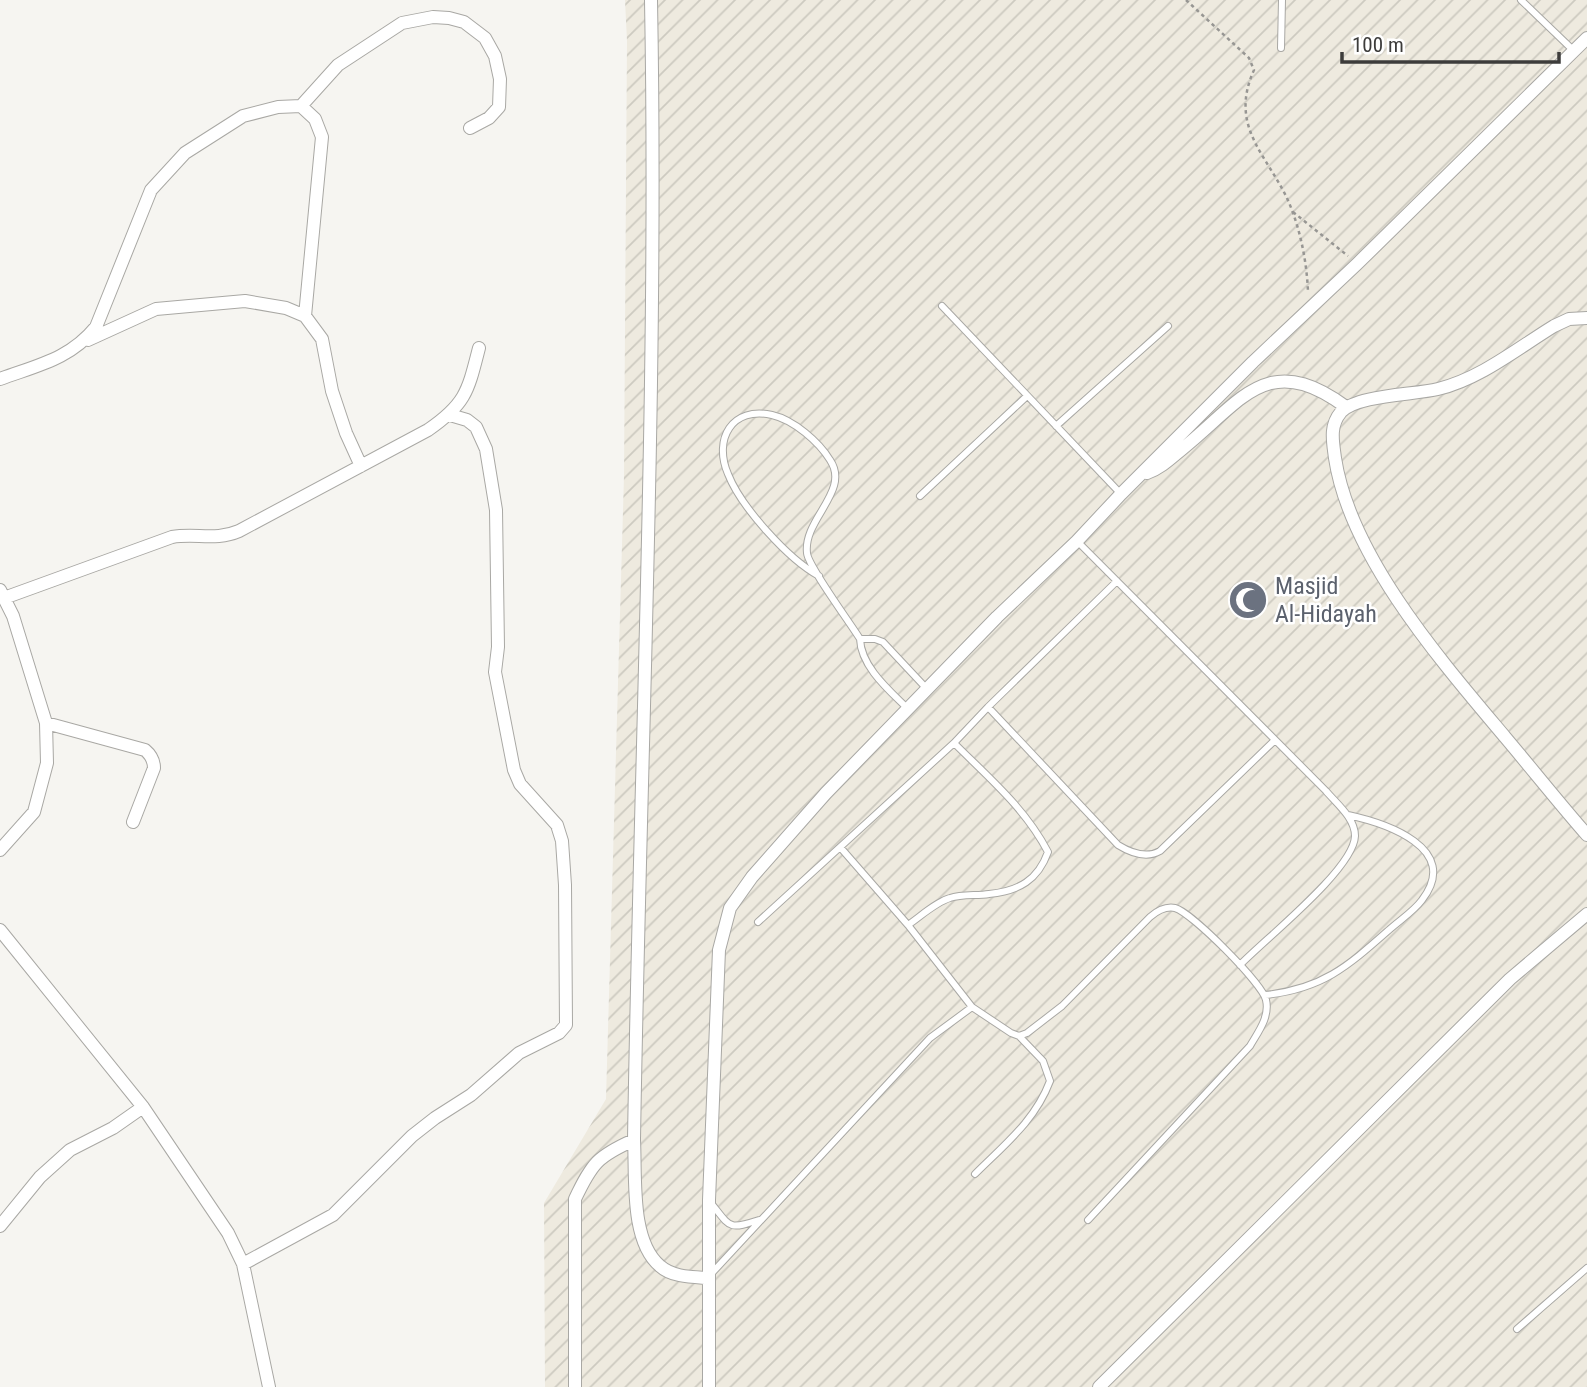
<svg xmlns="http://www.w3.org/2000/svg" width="1587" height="1387" viewBox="0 0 1587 1387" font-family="'Roboto Condensed',sans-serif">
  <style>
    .industrial { fill: url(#industrial-furrows) }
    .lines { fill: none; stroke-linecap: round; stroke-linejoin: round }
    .service-casing { stroke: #a9a8a4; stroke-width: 8 }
    .minor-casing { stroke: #a9a8a4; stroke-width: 14 }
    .path { stroke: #979693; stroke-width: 2.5; stroke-dasharray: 3.5 3.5; stroke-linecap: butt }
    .service { stroke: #fff; stroke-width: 6 }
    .minor { stroke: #fff; stroke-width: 12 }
    .labels { text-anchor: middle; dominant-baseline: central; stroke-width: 5; stroke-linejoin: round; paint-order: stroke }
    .worship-label { font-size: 24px; fill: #5b616d; stroke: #fff; text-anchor: start }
  </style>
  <defs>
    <pattern id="industrial-furrows" width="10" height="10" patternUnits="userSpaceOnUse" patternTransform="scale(1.75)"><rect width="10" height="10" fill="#eeeadf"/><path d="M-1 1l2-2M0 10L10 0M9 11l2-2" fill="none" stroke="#cdcac0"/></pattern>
  </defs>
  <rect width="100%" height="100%" fill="#f6f5f1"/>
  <path class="industrial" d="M625,0H1587V1387H545L544,1203L606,1099L624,476L627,41Z"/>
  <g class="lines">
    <g class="service-casing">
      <path id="service" d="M1521,0L1574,51
        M1281,48L1282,0
        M942,306L1121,494
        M1056,426L1168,326
        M920,496L1027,396
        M1077,541L1326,791C1337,804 1355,818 1355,836C1354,869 1265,939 1240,965
        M819,576C788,559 741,507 728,474C713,439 732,406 772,415C794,420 819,442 830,460C851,491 803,519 807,553C808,566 851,624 860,639C861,667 890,691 908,709
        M1117,581L988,707L1118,845C1131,853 1146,859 1160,851L1274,741
        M860,639H875L883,642L927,689
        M840,847L908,925L972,1007
        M758,922L954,743L988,707
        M908,925C921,916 936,902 950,898C962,894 977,896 989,894C1019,891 1038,880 1048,852C1025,808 989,778 954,743
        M1265,995C1323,989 1348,966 1390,929C1400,920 1414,911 1422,900C1462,848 1385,823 1348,815
        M975,1174C1004,1145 1035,1121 1050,1081L1043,1061L1019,1036
        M711,1203C731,1228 728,1230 759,1220
        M711,1274L930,1038L972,1007L1011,1033L1019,1036L1027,1033L1062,1006L1150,917C1157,911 1165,906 1175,908C1191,912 1263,984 1266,1000C1270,1017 1258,1032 1250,1046L1088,1220
        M1517,1329L1587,1268"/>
    </g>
    <g class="minor-casing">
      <path id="minor" d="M651,0C658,380 640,760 634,1140C636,1177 630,1241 660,1266C672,1277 692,1277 707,1278
        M301,106L338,65L402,23L433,17L449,18L464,22L485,38L495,56L500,79L499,107L489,118L470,128
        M1587,318L1569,319L1554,326C1518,348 1480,379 1438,389C1413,395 1357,395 1341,412C1329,426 1333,442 1335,458C1350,557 1442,662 1505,737C1532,769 1559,803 1587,835
        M88,340L156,309L245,301L286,308L305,316L322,339L332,391L346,433L361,466
        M0,379C38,365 70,359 96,327L151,190L185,153L243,116L278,107L301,106L315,119L322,137L305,316
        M1147,473C1161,468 1171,458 1182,449C1242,401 1267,349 1346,407
        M0,590L13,616L46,723L47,763L34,812L0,850
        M4,598L172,537C196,533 216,541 239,531L428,430C466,404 468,391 479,348
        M46,723L145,750C151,755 154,760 154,768L133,822
        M0,930L143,1107L228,1233L243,1264L269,1387
        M0,1226L40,1177L70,1150L113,1128L143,1107
        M243,1264L333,1215L412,1136L435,1118L471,1095L519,1053L559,1033L566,1025L565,885L562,841L557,825L520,784L514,770L495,672L498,647L496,510L486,449L476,427L467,420L450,415
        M575,1387V1199C592,1163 598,1156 634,1140
        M709,1387V1200L719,950L730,908L752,877L826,793L997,617L1077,541L1121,494L1253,362L1357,264L1587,38
        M1099,1387L1510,979L1587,914"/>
    </g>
    <path class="path" d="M1186,0L1249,58L1254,70C1226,132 1275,160 1293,213C1302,238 1307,266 1308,292
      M1293,212L1348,256"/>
    <use href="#service" class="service"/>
    <use href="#minor" class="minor"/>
  </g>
  <defs>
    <g id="mosque-disc" transform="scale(2.0125)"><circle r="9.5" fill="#6b7280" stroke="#fff"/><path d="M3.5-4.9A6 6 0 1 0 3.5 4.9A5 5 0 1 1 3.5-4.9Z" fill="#fff"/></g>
  </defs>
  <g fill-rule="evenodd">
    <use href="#mosque-disc" x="1248" y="600"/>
  </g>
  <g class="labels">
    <g class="worship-label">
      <text x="1275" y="586">Masjid<tspan x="1275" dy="28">Al-Hidayah</tspan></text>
    </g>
  </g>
  <path d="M1342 52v10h217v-10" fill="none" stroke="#3d3c3b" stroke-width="3.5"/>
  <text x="1352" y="52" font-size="21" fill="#3d3c3b" stroke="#ffffff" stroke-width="5" paint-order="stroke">100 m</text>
</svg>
